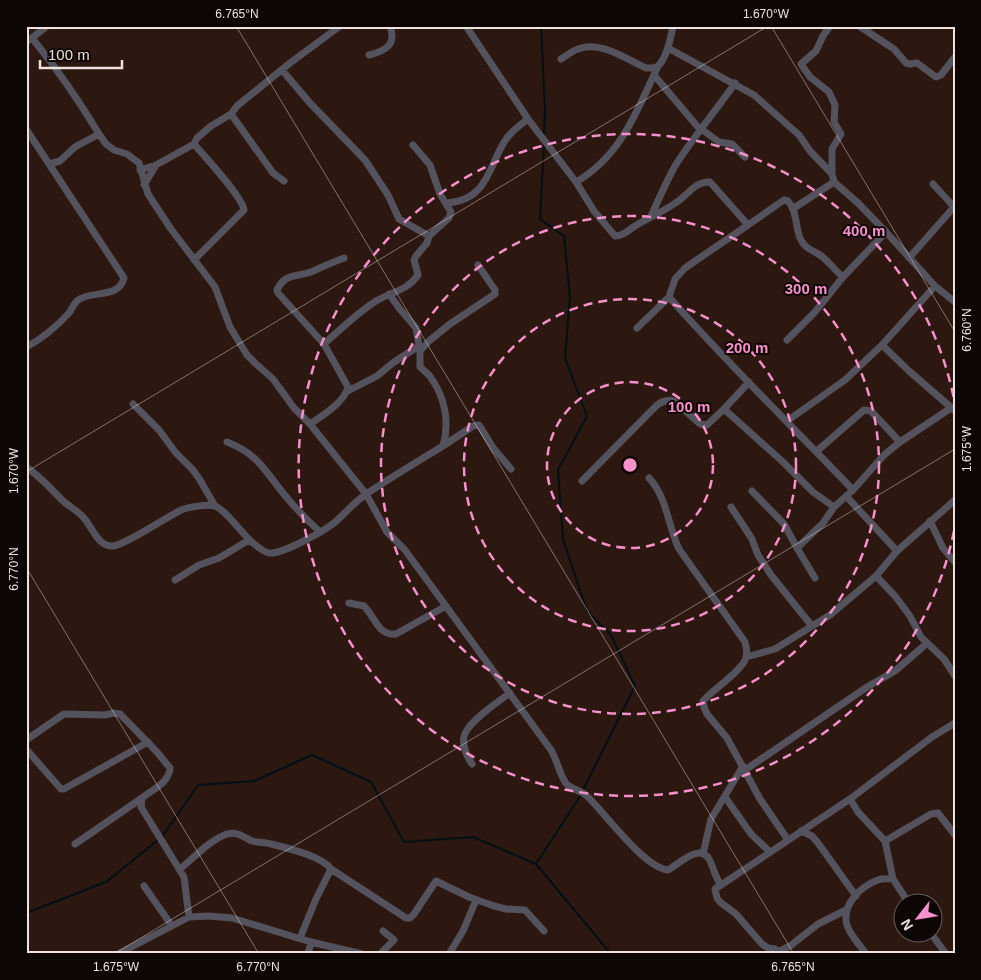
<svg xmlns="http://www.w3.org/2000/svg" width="981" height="980" viewBox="0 0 981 980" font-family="Arial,sans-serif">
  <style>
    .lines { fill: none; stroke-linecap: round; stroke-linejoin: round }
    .stream { stroke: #001015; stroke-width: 2 }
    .minor { stroke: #54535d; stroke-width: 7 }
    .ticks { fill: none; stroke: #efe1db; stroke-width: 1; stroke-opacity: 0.45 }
    .ring { fill: none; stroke: #f890cc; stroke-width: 2.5; stroke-dasharray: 9 6 }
    .centre { fill: #f890cc; stroke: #0e0604; stroke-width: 2.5 }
    .ring-label { font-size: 15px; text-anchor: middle; font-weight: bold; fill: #f890cc; stroke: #0e0604; stroke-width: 4; stroke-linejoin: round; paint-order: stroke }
    .neatline { fill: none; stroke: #efe1db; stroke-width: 2 }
    .ticks-label { font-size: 12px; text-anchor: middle; fill: #efe1db }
  </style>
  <rect width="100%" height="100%" fill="#2c1811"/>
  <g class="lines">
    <path class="stream" d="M541,26L545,110L544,133
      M544,145L540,219L564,236L570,297L565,358L587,416L558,470L563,539L587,611L611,635L635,686L583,790
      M162,837L198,785L254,781L312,755L371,782L404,842L473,837L536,864L611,954
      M536,864L581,795
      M26,913L106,882L158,840"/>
    <path class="minor" d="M466,26L528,119L576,182C621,156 637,111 658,66
      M859,26L894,49L906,63L910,64L917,63L936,77L941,75L955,57
      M32,38L47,26
      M26,42L32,38C58,70 78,99 99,134
      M668,48L754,95L799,135L810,151L832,174
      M369,55C385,51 397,45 390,26
      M561,59C566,56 572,51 578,49C600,40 626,59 646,68C650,68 655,69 658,66C666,59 671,37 673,26
      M282,70L309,102L365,160L388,195L399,219L429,236
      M654,75L697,126L719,142L732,144L745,157
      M231,114L237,106L290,63L340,26
      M26,129L124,278C119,299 92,290 78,300C74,303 72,309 69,313C57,326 42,339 26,347
      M49,164L60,161L75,147L99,134L106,144L114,150L127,154L139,163L148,194L171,229L215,287L230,327L247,355L255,363L273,379L294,408L310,424L366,494L387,532L405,550L551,750C557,760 559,772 565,782C569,789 581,790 587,796C605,813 644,868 668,870C680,863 702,840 711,863C714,871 716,877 720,884
      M140,170L156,165L194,144
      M576,182L594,211L615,236C622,236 627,232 632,228C647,218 663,212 677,202C688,195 695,181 710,182L748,225L784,200L788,201C797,211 795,225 800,238C804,248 812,250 820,255C829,261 835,271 843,277L886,232L935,286
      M834,182L858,203L886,232
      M933,184L955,208
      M144,185L156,165
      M447,203C486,200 488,170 503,144C509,133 519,126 528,119
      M794,208L834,182L832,174V149L841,134L834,122L835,105L829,92L810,77L801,64L816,51L823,36L830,26
      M651,216C659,199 666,182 675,166C693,137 716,111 735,83
      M909,258L954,207
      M194,260L244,210C242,196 205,157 194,144L197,138L211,126L231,114L273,173L284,181
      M669,297L675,279L685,268L748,225
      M637,328L669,297C728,364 792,426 853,490L884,455L900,442L951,408
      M787,340L814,313L843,277
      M324,344C341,329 357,313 376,301C391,292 407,291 418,275L414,260L416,256L427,243L429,236L449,218L451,212L440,194L430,165L413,145
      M420,351L429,341L450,324L495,294V290L478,265
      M346,392L377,376L394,362L419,346
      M133,404L159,430L176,453L193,470L200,480L215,506
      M724,409L783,462L813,492L834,507
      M954,410L909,371L882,345L935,286L955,302
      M787,421L845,380L882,345
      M310,424C323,415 344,403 348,387L324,344L278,293L277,290C285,273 297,277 311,272C322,267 333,262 344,258
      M227,442C261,455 266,474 288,499C298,511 309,522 320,532
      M443,446L473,426L479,425L494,449L511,469
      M817,451L864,410L871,411L900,442
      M26,467C41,477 51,489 63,501C70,507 78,511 84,518C92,527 98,547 113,546C125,545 167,517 181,510C189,507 207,504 215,506C226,510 243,535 253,543C258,547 263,552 269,553C281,555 324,531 334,523C345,514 353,503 365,495C390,478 417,462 443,446C450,422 445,396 429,375C426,372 423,370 420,367V351L416,328L399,308L389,294
      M649,478C667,497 668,526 679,549L745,642C746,647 748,652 746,658C742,670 717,687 708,696L703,701L704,707L707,714L727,738L760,799L788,840
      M582,481L656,406C661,402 667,399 674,401L700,424L707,425L724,409L749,382
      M752,491L784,524L797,548L823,523L834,507L853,490
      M846,496L897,551
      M731,507L752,539L758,555L771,575L811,625
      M930,521L943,548L955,562
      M797,548L815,578
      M876,576L895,596L910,616L921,637L944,659L955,676
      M175,580L199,565L219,558L249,540
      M349,603L364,606C375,617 378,636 396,634L446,606
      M746,657L775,649L830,615L876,576L897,551L955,500
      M26,740L64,714L105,715L113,713L120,714L157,752L170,768C169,783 152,790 142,798L141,807L184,877L189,917
      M26,749L61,789H64L148,742
      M472,764C467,756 462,747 464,737C466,723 498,702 510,693
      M745,770L867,687L895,671L926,644
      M725,797L751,834L770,852
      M850,799L858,812L885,841L893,879L908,902
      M801,831L812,836L818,843L856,896
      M885,841L931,814L938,813L955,835
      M75,844L142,798
      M703,854L711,819L743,766
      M180,869C195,857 208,841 227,834C237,831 243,837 252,841C258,843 265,842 271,844C287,848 322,856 331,869L406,918H410L414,914L436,881L469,897L494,906L506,909L525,910L544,931
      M144,886L172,926
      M930,932L946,954
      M300,938L316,899L331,869
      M778,952L790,946L818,924L846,910
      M118,954L189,917L209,916L232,918L311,942L362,954
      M308,954L311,942
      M380,954L394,940L383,931
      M449,954L463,931L476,900
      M780,954L775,949L768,948L762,944L736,914L720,902L717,898L715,889L850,799L932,737L955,723
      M866,954C860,945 850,935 847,925C841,905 861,886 878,880C883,878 888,879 893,879"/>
  </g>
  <path class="ticks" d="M236,26L794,954M771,26L955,332M26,472L768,26M26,567L259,954M114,954L955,449"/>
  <g class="ring">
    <circle cx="630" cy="465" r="83"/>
    <circle cx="630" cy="465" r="166"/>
    <circle cx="630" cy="465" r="249"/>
    <path d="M954 531A331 331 0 1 1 954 399"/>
  </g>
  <circle cx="630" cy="465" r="8" class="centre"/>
  <g class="ring-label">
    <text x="864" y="236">400 m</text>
    <text x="806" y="294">300 m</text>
    <text x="747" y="353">200 m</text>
    <text x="689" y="412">100 m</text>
  </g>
  <rect width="981" height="980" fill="none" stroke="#0e0604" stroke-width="55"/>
  <g transform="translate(918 918) rotate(239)"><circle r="24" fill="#0e0604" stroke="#685e5a"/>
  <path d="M0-4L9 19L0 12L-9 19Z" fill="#f890cc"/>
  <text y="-8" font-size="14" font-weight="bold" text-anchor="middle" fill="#efe1db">N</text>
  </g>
  <path d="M40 60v8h82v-8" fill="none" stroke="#efe1db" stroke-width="2.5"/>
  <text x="48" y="60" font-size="15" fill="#efe1db" stroke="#0e0604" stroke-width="4" paint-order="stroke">100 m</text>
  <rect x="28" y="28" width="926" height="924" class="neatline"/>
  <g class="ticks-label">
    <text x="237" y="18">6.765°N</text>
    <text x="766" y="18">1.670°W</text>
    <text transform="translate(967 330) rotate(-90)" y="4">6.760°N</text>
    <text transform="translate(967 449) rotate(-90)" y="4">1.675°W</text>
    <text transform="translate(14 471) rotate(-90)" y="4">1.670°W</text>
    <text transform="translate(14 569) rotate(-90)" y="4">6.770°N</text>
    <text x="116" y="971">1.675°W</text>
    <text x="258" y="971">6.770°N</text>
    <text x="793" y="971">6.765°N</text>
  </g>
</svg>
